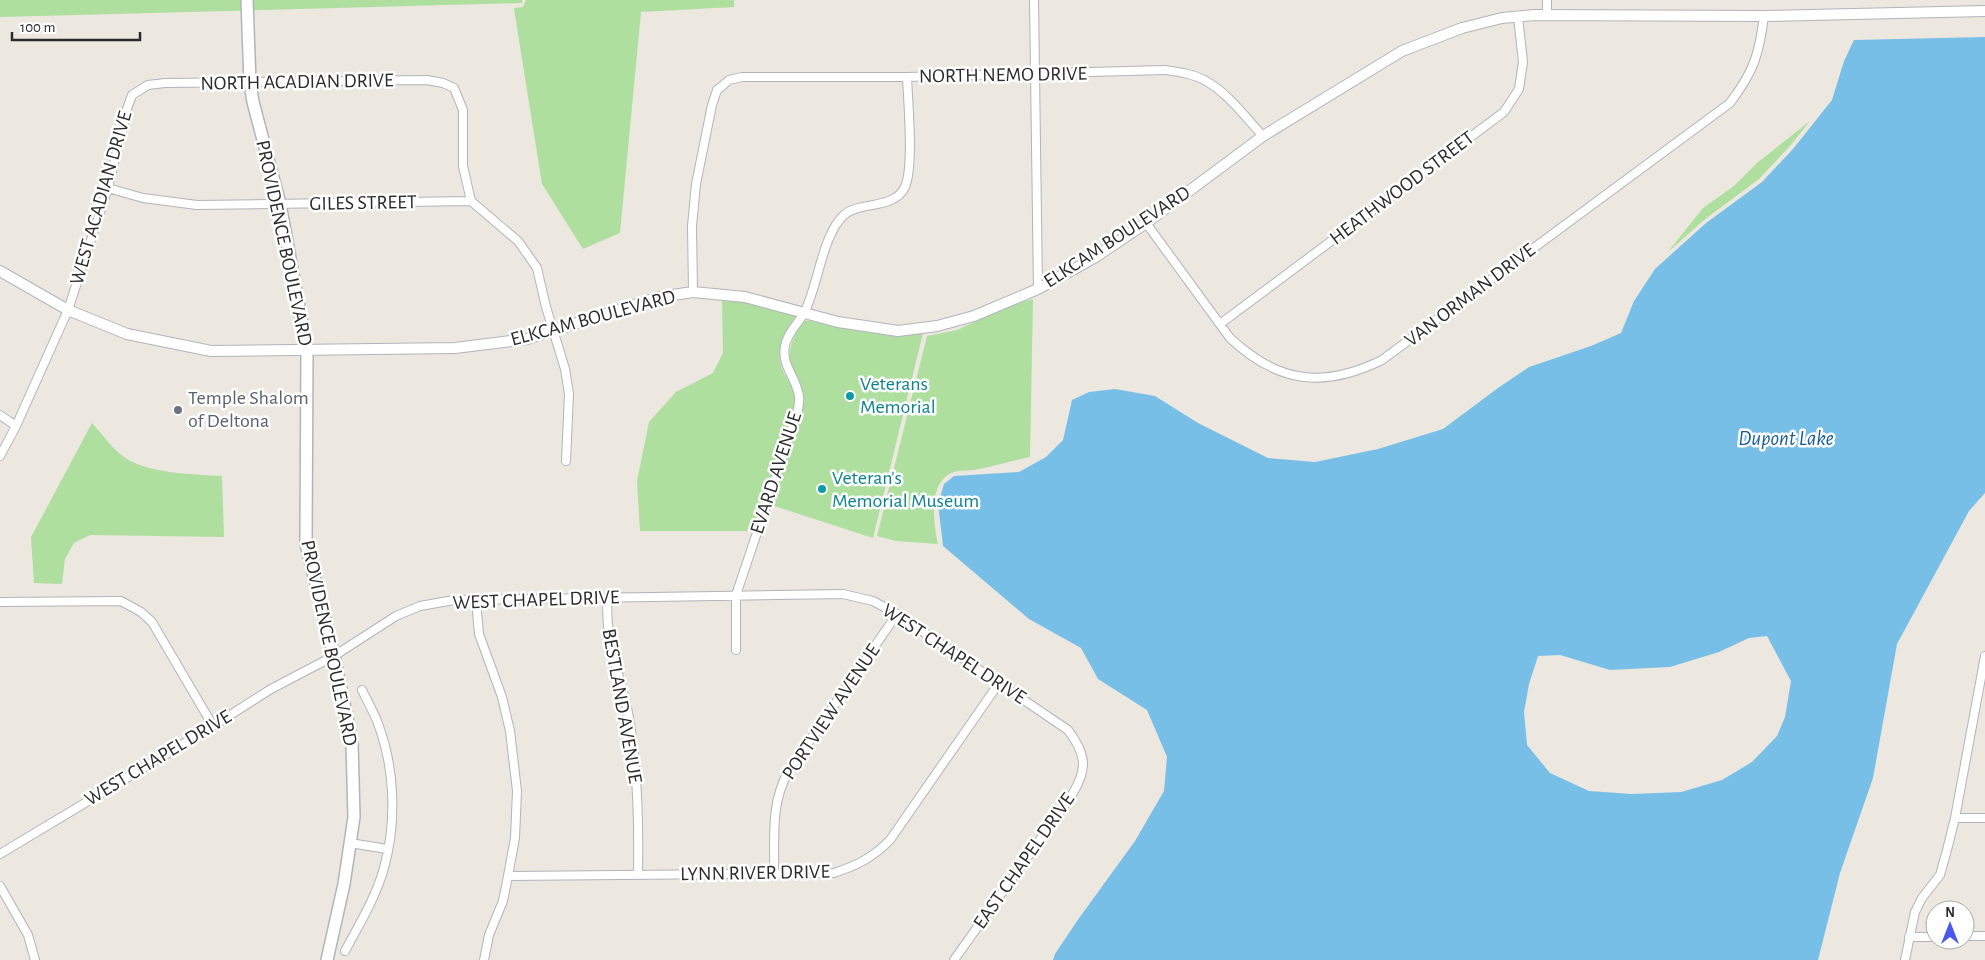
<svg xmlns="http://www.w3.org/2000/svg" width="1985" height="960" viewBox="0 0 1985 960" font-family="'Alegreya Sans',sans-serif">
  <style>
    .green { fill: #aedf9f }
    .water { fill: #78bfe7; fill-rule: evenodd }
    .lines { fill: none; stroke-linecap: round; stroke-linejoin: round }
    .minor-casing { stroke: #b2b3be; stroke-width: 10 }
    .tertiary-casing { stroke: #b2b3be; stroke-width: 12 }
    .secondary-casing { stroke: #b2b3be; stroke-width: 14 }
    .minor { stroke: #fff; stroke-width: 8 }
    .tertiary { stroke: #fff; stroke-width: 10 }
    .secondary { stroke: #fff; stroke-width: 11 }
    .culture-dot { fill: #0f9aa8; stroke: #fff; stroke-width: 2 }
    .worship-dot { fill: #6b7280; stroke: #fff; stroke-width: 2 }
    .labels { text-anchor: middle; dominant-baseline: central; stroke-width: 5; stroke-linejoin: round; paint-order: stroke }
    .street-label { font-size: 20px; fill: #2b2b2b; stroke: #fff }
    .culture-label { font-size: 20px; fill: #0d838f; stroke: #fff; text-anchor: start }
    .worship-label { font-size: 20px; fill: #5b616d; stroke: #fff; text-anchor: start }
    .water-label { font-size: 21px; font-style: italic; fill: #165c95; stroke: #fff }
  </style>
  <rect width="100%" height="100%" fill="#ece8df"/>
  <path class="green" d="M0,0H522V3L0,17Z
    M526,0H734V7L641,12L620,233L583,249L542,184L514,9V8L523,7Z
    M1810,121L1790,146L1759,179L1704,220L1667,253L1703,208L1734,186L1757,163Z
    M722,299L748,303L796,316C783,334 774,351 784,373C788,381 794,389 795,398C795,403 794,408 793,413L753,531H640L637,481L649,422L676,392L713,373L723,353Z
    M1033,299L1030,457C1011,461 992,467 973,470C967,471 960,470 954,472C928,480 933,523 938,544L896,541L877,536L927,336L957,330L1009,306Z
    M813,320C850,327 885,338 923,333L873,538L771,505L803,406L799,389L788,360L792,342L797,330L803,321Z
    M92,423C102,434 112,448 124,457C144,473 197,475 222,476L224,537L90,535L74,543L65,559L62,584L34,583L31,537Z"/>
  <path class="water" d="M1985,37V493L1969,511L1897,644L1873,778L1840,873L1818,960H1053L1055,954L1077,921L1135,841L1164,791L1167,757L1147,710L1098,679L1081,648L1029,619L943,546L938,504L944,484L954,476L1019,472L1046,457L1063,440L1072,400L1089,392L1115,389L1155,396L1198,423L1268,458L1315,462L1378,449L1443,429L1498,388L1529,367L1591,346L1621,333L1634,301L1655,269L1706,223L1762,182L1793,149L1832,100L1844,61L1854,40ZM1767,636L1791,681L1785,717L1777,736L1752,762L1722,780L1681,792L1632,794L1589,791L1550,773L1527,745L1524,712L1529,684L1538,656L1560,655L1610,670L1670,667L1719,652L1749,638Z"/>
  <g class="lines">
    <g class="minor-casing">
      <path id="minor" d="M1034,0L1038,289
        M1547,15V0
        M108,188L143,198L197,205L471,201
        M1146,223L1230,338C1278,383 1323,389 1382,360L1730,103C1754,71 1759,55 1764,16
        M693,292L692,226L696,184L712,105L717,90L721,87L729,80L742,77H907L1165,70C1179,72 1194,74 1206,81C1229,94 1246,118 1263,136
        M1220,324L1504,112L1519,89L1523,62L1518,17
        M0,415L16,426
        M0,456L16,426L68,310L108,188L127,109L132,95L148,85L165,83L427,80L443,83L454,88L463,110V166L471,201L518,241L537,268L546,307L565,369L569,394L566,461
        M608,597C603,638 622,678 629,718C638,770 639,822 638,875
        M476,600L479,634L502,697L510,731L517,791L515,838L508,876L503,901L489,935L484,960
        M0,602L121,601L141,612L152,622L213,726
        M736,650V595L797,414C798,409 800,401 799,396C796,377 781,365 785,346C787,333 798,324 804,313C818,287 822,235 844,215C859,201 894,210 905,187C914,167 908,102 907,77
        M1955,818H1985
        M350,843L387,849
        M0,854L213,726L271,689L334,656L396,616L420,606L454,600L843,594L873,601L897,614L1068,730C1086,754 1088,768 1073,793L954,960
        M774,874C775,838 770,805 788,772L897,614
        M508,876L834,873C858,865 872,858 890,840L999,683
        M0,886L28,935L35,960
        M1965,936H1985
        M1909,937H1935
        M345,951C359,925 376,897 384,868C397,821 395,767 377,721C373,711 367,700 362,690
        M1905,960L1915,912L1922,898L1940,875L1947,850L1955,818L1985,656"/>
    </g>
    <g class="tertiary-casing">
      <path id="tertiary" d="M0,271L68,310L127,334L211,351L455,348L527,339L659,297L693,292L745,297L838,322L865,326L898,331L937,326L974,316L1038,289L1094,258L1146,223L1263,136L1402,51L1462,28L1502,18L1534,15L1764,16L1985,11"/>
    </g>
    <g class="secondary-casing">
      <path id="secondary" d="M247,0L250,83L253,102L280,204L307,350L306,544L334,656L352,742L354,817L344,884L327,960"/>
    </g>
    <use href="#minor" class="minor"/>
    <use href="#tertiary" class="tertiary"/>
    <use href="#secondary" class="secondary"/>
  </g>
  <g class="culture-dot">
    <circle cx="850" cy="396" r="5"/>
    <circle cx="822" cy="489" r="5"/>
  </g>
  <circle class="worship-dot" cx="178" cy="410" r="5"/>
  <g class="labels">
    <g class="street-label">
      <text transform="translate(1003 75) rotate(-1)">NORTH NEMO DRIVE</text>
      <text transform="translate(297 82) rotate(-1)">NORTH ACADIAN DRIVE</text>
      <text transform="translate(1402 188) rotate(-37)">HEATHWOOD STREET</text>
      <text transform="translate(101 198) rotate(-74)">WEST ACADIAN DRIVE</text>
      <text transform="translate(363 203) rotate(-1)">GILES STREET</text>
      <text transform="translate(1117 237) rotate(-33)">ELKCAM BOULEVARD</text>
      <text transform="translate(284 243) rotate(78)">PROVIDENCE BOULEVARD</text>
      <text transform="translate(1470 295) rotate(-37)">VAN ORMAN DRIVE</text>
      <text transform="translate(593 318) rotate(-15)">ELKCAM BOULEVARD</text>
      <text transform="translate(776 473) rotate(-72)">EVARD AVENUE</text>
      <text transform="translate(536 600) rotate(-2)">WEST CHAPEL DRIVE</text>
      <text transform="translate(329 643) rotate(78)">PROVIDENCE BOULEVARD</text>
      <text transform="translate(954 654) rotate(33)">WEST CHAPEL DRIVE</text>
      <text transform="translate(622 706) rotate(80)">BESTLAND AVENUE</text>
      <text transform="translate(831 712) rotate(-56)">PORTVIEW AVENUE</text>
      <text transform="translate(158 758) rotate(-31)">WEST CHAPEL DRIVE</text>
      <text transform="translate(1024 861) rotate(-55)">EAST CHAPEL DRIVE</text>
      <text transform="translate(755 873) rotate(-1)">LYNN RIVER DRIVE</text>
    </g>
    <g class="culture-label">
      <text x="860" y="384">Veterans<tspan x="860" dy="23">Memorial</tspan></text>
      <text x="832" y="478">Veteran's<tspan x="832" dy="23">Memorial Museum</tspan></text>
    </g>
    <g class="worship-label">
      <text x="188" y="398">Temple Shalom<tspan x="188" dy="23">of Deltona</tspan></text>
    </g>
    <g class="water-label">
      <text x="1786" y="438">Dupont Lake</text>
    </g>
  </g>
  <g transform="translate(1950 925)"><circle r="24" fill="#ffffff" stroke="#aaaaaa"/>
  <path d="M0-4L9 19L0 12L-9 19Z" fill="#4957ef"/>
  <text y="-8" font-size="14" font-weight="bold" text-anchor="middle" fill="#2b2b2b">N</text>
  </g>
  <path d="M12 32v8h128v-8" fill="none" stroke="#2b2b2b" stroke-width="2.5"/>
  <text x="20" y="32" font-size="15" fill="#2b2b2b" stroke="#ffffff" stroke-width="4" paint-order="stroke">100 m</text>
</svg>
